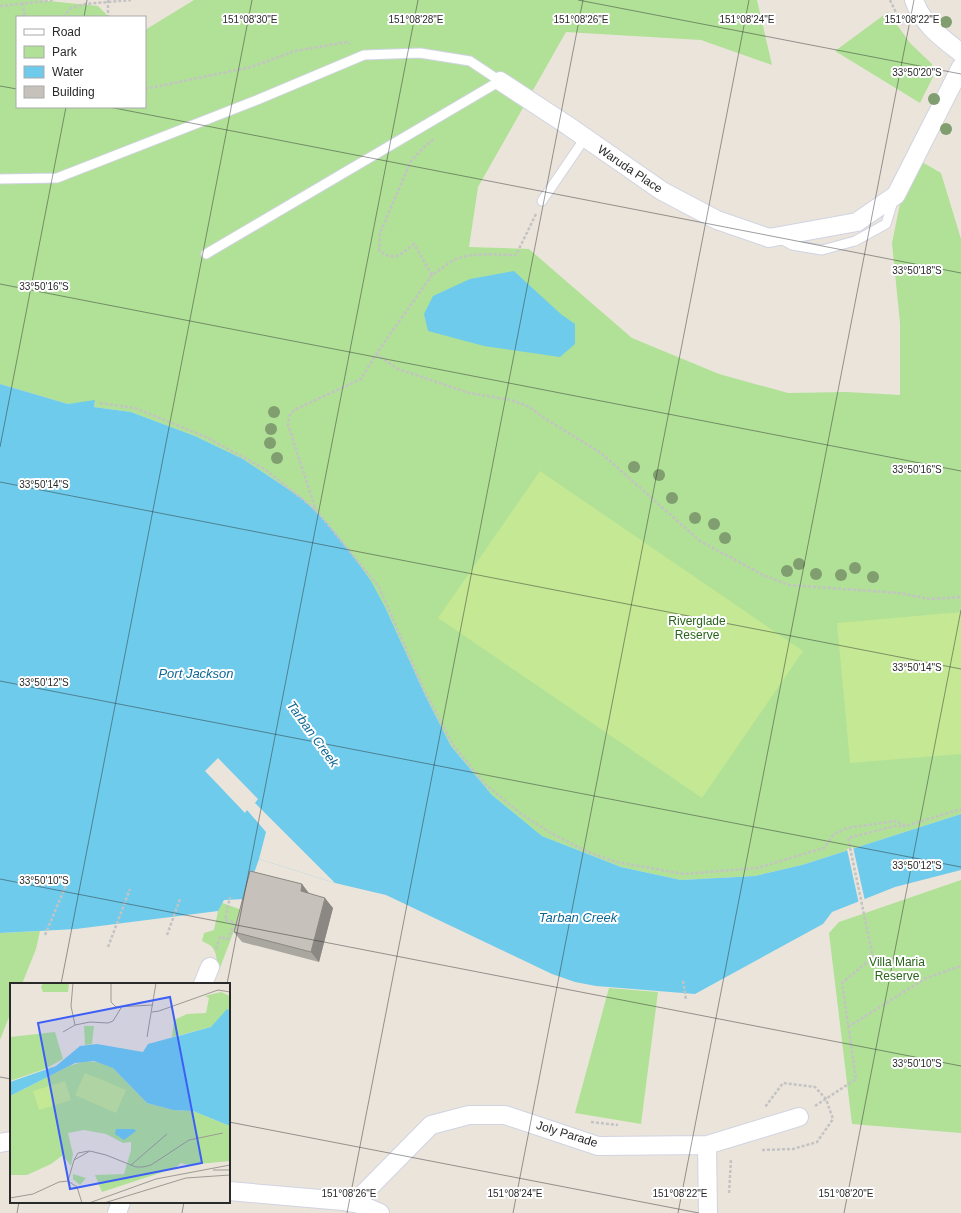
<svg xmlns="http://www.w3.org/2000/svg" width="961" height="1213" viewBox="0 0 961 1213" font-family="Helvetica,sans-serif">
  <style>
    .green { fill: #b0e197 }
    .pitch { fill: #c4e893 }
    .water { fill: #6ecbec }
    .pier { fill: #ebe4db }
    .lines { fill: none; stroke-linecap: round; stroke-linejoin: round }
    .lane-casing { stroke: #d0d3e2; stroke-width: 11 }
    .street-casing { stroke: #d0d3e2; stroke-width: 20 }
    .path { stroke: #c3c3c3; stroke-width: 2.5; stroke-dasharray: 3 2; stroke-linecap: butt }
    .lane { stroke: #fff; stroke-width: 9 }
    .street { stroke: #fff; stroke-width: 18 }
    .path-bridge { stroke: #c3c3c3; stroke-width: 2.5; stroke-dasharray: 3 2; stroke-linecap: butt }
    .tree { fill: #819e71 }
    .wall { fill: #aaa6a0 }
    .shaded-wall { fill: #8b8782 }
    .building { fill: #c6c1ba; stroke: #8b8782 }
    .ticks { fill: none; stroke: #292929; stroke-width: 1; stroke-opacity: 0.45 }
    .labels { text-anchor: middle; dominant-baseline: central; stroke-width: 4; stroke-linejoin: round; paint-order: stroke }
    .street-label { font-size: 12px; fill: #292929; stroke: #fff }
    .park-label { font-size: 12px; fill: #2a641b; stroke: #fff }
    .water-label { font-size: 13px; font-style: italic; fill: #0f6896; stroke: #fff }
    .inset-road { fill: none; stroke: #9d9994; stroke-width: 1 }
    .view { fill: #3c5ff7; fill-opacity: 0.15; stroke: #3c5ff7; stroke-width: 2 }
    .inset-edge { fill: none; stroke: #292929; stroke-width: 2 }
    .ticks-label { font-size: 10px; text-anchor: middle; fill: #292929; stroke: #fff; stroke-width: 4; stroke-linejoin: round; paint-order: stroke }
  </style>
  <rect width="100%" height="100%" fill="#ebe4db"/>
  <path class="green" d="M0,0H39L98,6L109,17H17V107H145V30L194,0H757L772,65L701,40L566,32L478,187L469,247L529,249L632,338L719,374L788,393L847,392L900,395V323L892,243L901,199L922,162L941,173L961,239V814L802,865L755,876L681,880L621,867L542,836L492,795L451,746L426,697L386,609L351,553L328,524L303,499L243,459L195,436L131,412L94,407L95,402L68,404L0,384Z
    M888,12L910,43L932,64L933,77L920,103L835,51Z
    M961,880V1133L852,1124L829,933L839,922Z
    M220,902L242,910L218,973H216C217,964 218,953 211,946C209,944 205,943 202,941L204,933L214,930Z
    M40,931L36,949L22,984H11V1012L0,1040V933Z
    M609,988L658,992L641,1124L575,1113Z"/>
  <path class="pitch" d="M540,471L803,651L702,798L438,618Z
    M961,612V754L850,763L837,623Z"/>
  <path class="water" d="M514,271L540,295L562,315L575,324V344L560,357L484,346L428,331L424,314L433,296L470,279Z
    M0,384L68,404L95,400L94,407L131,412L195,436L243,459L303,499L328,524L351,553L371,581L386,609L426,697L451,746L492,795L542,836L621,867L681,880L755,876L802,865L961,814V870L895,887L832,912L823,924L695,994L596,986L575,982L552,974L386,895L335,883L259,859L245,899L224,900L218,911L76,929L0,933Z"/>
  <path class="pier" d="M218,758L258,799L255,803L335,883L259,859L266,832L247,810L245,813L205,771Z
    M853,847L865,901L859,904L847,849Z"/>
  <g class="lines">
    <g class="lane-casing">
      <path id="lane" d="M0,179L57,178L257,100L364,55L420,53L470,61L500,81L206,254
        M542,201L585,138
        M778,239L783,240L792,245L822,250L855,241L886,224L894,198"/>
    </g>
    <g class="street-casing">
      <path id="street" d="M914,0C922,24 942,38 961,53
        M500,81L567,125L662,191L717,220L769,238L857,222L896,195L961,67
        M203,984L210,967
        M0,1143L11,1141
        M707,1145L708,1213
        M229,1191L343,1201L359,1204L380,1213
        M359,1204L362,1195L431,1125L469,1115H505L598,1146L707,1145L799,1117
        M117,1213L121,1202"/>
    </g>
    <path class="path" d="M890,0L902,25
      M22,3L25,17
      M0,6L55,0
      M63,17L71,8L85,4L131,0
      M145,89L251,67L295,51L347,42L350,44
      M536,214L516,255C497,255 474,252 456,259C448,263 440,270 432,275L376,354L361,379L294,410L289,416L288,425L316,510L379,587L424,690L453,745L485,784L521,814L551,833L588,852L616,862L684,874L757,868L824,848L834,834L847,828L896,821L906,826L961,809
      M432,275L414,244C400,254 395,263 379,250L380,233L411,161L424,147L434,139
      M376,354L398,369L469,393L511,400L530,407L541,416L601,453L700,541L765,576L789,585L899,593L930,599L961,597
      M100,403L135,408L204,436L263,468L315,509
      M45,935L69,878
      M167,935L180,899
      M108,947L130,889
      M216,949L220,937L228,939L234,922L225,920L230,897
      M683,981L686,1000
      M848,1027L926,978L961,966
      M815,1106L856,1079L842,983L873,957L848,838L895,826H905
      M591,1122L618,1125
      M762,1150L793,1149L817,1142L833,1119L826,1099L815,1087L783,1083L765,1107
      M729,1193L731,1159"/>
    <use href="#lane" class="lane"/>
    <use href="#street" class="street"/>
    <path class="path-bridge" d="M108,0V17"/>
  </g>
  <g class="tree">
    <circle cx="946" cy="22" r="6"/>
    <circle cx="934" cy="99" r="6"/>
    <circle cx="946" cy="129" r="6"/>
    <circle cx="274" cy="412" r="6"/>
    <circle cx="271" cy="429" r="6"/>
    <circle cx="270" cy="443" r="6"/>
    <circle cx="277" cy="458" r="6"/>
    <circle cx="634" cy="467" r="6"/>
    <circle cx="659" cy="475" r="6"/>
    <circle cx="672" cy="498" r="6"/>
    <circle cx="695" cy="518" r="6"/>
    <circle cx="714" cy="524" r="6"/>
    <circle cx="725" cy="538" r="6"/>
    <circle cx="799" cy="564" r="6"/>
    <circle cx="855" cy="568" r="6"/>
    <circle cx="787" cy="571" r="6"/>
    <circle cx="816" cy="574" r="6"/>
    <circle cx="841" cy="575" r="6"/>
    <circle cx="873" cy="577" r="6"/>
  </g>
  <path class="wall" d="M302,884L309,893L333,908L319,962L242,942L234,932Z"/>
  <path class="shaded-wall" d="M302,884L310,895L301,891Z
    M325,898L333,908L319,962L311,952Z"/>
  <path class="building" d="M250,871L302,884L301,891L325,898L311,952L234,932Z"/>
  <path class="ticks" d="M578,0L961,74M84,17L87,0M0,86L17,89M109,107L961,273M0,284L961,471M0,447L66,107M0,482L961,669M0,681L961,867M0,879L961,1066M61,984L252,0M227,984L418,0M0,1077L11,1079M229,1122L699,1213M17,1213L19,1202M182,1213L184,1202M347,1213L583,0M513,1213L749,0M678,1213L914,0M844,1213L961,610"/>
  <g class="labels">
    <g class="street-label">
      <text transform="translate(630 169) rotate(34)">Waruda Place</text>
      <text transform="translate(567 1134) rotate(17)">Joly Parade</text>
    </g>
    <g class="park-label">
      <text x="697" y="621">Riverglade<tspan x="697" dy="14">Reserve</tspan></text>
      <text x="897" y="962">Villa Maria<tspan x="897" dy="14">Reserve</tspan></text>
    </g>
    <g class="water-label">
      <text x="196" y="673">Port Jackson</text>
      <text transform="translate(313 734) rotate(54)">Tarban Creek</text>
      <text x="578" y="917">Tarban Creek</text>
    </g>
  </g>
  <g transform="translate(10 983)">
    <rect width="220" height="220" fill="#ebe4db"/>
    <path d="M33,0H59L58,9H33L31,4ZM211,9L220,13V27L201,44L162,54L164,37L177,31L196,30L199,15L195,13ZM74,43H84L82,61L75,62ZM45,49L53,76L35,86L0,98V54ZM75,78L96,80L103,85L137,120L163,127L183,128L220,143V178L178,182L171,180L165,185L92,209L85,192L114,191L121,167V159L113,160L96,151L74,147L58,150L63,171L61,183L53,172L41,181L17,192H0V113L59,83ZM63,191L76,195L70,202L63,196Z" fill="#b0e197"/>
    <path d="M75,90L116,107L106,130L65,112ZM55,98L61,117L29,127L23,108Z" fill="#c4e893"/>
    <path d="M217,26L220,27V143L183,128L163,127L137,120L103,85L84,78L65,80L0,113V99L46,83L70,63L87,61L133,69L138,61L201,44ZM106,146H124L126,148L114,157L105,151Z" fill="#6ecbec"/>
    <path class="inset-road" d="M63,0L61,23L65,42M101,0V19L106,24L143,22M142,29L149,28L208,7L220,9M53,49L65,42L80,39L98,40L103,38L111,25M137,54L146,0M64,177L68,170L79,168M121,182L157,151M203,187H220M58,198L64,177L80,168L96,172L126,184H133L141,182L179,157L213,150M0,215L23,211L49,199L58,198L67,204L72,220M79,220L146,196L220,182M94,220L176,195L220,192"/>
    <path class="view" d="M160,14L192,180L60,206L28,40Z"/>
    <rect width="220" height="220" class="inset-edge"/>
  </g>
  <g class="ticks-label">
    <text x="250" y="23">151°08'30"E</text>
    <text x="416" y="23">151°08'28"E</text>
    <text x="581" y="23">151°08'26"E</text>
    <text x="747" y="23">151°08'24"E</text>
    <text x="912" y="23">151°08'22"E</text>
    <text x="917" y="76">33°50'20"S</text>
    <text x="917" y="274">33°50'18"S</text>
    <text x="44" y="290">33°50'16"S</text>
    <text x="917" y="473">33°50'16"S</text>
    <text x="44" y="488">33°50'14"S</text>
    <text x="917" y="671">33°50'14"S</text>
    <text x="44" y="686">33°50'12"S</text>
    <text x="917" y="869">33°50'12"S</text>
    <text x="44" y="884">33°50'10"S</text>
    <text x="917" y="1067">33°50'10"S</text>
    <text x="349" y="1197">151°08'26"E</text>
    <text x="515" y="1197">151°08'24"E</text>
    <text x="680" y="1197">151°08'22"E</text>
    <text x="846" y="1197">151°08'20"E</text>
  </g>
  <rect x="16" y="16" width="130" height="92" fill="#ffffff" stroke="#a9a9a9"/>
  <rect x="24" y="29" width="20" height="6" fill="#ffffff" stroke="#a9a9a9"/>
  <text x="52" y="36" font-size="12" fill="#292929">Road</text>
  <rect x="24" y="46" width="20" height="12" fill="#b0e197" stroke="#a9a9a9"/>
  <text x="52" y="56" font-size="12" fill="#292929">Park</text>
  <rect x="24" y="66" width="20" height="12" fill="#6ecbec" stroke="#a9a9a9"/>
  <text x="52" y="76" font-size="12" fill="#292929">Water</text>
  <rect x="24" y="86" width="20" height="12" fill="#c6c1ba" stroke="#a9a9a9"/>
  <text x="52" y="96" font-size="12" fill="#292929">Building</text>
</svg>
